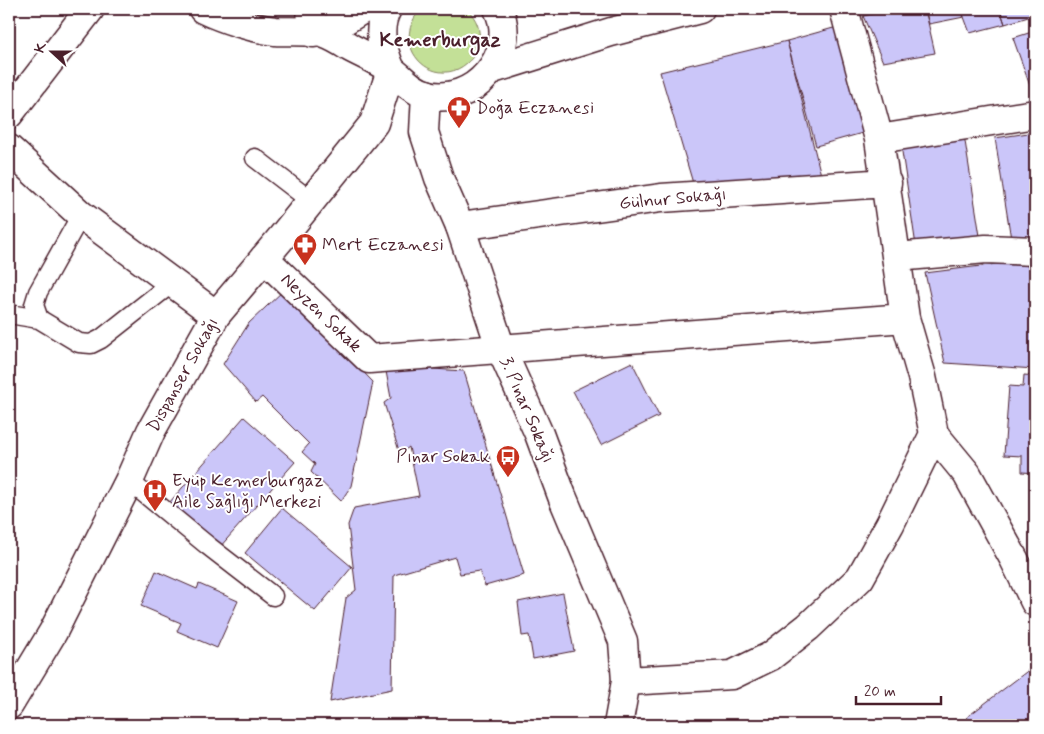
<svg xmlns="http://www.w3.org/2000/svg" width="1044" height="734" viewBox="0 0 1044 734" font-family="Mynerve,sans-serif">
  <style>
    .green { fill: #c3e097; stroke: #868061 }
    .building { fill: #cbc6f9; stroke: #4a1f2b }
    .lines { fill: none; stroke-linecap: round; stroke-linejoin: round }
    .service-casing { stroke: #4a1f2b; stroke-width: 21 }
    .minor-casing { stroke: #4a1f2b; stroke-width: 31 }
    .tertiary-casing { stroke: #4a1f2b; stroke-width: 31 }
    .secondary-casing { stroke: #4a1f2b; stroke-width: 31 }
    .service { stroke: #fff; stroke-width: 18 }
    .minor { stroke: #fff; stroke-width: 28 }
    .tertiary { stroke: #fff; stroke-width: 28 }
    .secondary { stroke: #fff; stroke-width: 28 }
    .labels { text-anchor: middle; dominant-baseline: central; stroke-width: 4; stroke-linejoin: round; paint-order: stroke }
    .poi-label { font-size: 18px; fill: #4a1f2b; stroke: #fff; text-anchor: start }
    .street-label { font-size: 18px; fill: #4a1f2b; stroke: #fff }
    .quarter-label { font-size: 20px; font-weight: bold; fill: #4a1f2b; stroke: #fff }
  </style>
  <rect width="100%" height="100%" fill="#fff"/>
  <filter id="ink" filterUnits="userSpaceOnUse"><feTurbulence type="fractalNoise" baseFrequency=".02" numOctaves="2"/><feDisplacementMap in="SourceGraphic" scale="10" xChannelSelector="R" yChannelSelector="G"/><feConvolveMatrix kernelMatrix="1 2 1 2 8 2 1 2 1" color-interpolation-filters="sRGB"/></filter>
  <g filter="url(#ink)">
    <path class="green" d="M421,9H467C477,19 481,30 479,44C478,51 473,58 467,63C434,92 387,46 421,9Z"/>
    <path class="building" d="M895,9H925L935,53L883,62L863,16Z
      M925,9H961L964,17L929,24Z
      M961,9H1000L1005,24L970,33Z
      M1000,9H1035V15L1005,24Z
      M837,27L866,132L816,146L787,41Z
      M1035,31V100L1013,38Z
      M787,41L822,179L695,190L660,72Z
      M1035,132V235L1011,239L995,138Z
      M964,135L980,236L916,246L901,145Z
      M997,264L1035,266V369L945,363L925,273Z
      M284,290L373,382L351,486L341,501L311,472L315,464L302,452L309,444L262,397L256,402L223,364L249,323Z
      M632,362L659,416L601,445L573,391Z
      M385,366L464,371L524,575L485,586L479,571L460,574L455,557L394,575L392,689L330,702L346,598L356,590L348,525L354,508L419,496L409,447L400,454L384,403L391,398Z
      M1024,375L1035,376V473L1022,472V456L1004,455L1009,386L1023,387Z
      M244,417L295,462L219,548L169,503Z
      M282,508L352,567L315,611L245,553Z
      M156,571L197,589L199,584L238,601L217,648L177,631L181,623L141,606Z
      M563,593L574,651L533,659L529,635L522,636L518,602Z
      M1030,669L1035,676V725H973L967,717Z"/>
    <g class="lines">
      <g class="service-casing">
        <path id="service" d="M255,158L311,201
          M81,215L38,292L34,305L39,319L79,343L91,344L101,339L172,283
          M9,314L39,319
          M129,481L207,545L273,596"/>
      </g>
      <g class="minor-casing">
        <path id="minor" d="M311,9L313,33
          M9,114L90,9
          M879,139L1035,114
          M9,149L81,215L216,315
          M460,226L661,198L887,183
          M897,257L986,249L1035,251
          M264,258L369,359L905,318
          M934,434L967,474L1014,559L1035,602
          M626,681L732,675L771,656L808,627L860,578L890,524L934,434L922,377L905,318L879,139L844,9
          M9,705L53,632L129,481L151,431L216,315L282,237L374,123L391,70"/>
      </g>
      <g class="tertiary-casing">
        <path id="tertiary" d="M426,94L424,132L439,178L460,226L501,349L539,434L562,496L623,641L626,681L618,725"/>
      </g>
      <g class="secondary-casing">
        <path id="secondary" d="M203,9C224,19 252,28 275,31C288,32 314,30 325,34C334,37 343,43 351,48C364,55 379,61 391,70C404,79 408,88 425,94C473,109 520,53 498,9
          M387,9C376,29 383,50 391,70
          M324,33L363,9
          M493,69L611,32L700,9"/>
      </g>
      <use href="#service" class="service"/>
      <use href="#minor" class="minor"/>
      <use href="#tertiary" class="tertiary"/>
      <use href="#secondary" class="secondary"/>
    </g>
  </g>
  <defs>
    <g id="pharmacy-pin" transform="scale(1.25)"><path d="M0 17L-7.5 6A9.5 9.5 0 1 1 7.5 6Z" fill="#c8321e" stroke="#fff"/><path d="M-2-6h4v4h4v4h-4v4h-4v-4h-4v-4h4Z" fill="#fff"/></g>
    <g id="bus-pin" transform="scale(1.25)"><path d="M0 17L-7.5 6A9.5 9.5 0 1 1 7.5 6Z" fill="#c8321e" stroke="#fff"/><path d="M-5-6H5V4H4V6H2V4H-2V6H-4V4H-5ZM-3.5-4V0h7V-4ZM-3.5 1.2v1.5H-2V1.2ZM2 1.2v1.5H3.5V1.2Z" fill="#fff"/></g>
    <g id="hospital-pin" transform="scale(1.25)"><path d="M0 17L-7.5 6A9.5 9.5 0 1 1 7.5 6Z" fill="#c8321e" stroke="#fff"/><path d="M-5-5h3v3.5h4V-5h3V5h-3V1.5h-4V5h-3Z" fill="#fff"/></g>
  </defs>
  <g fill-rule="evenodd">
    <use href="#pharmacy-pin" x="459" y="108"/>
    <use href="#pharmacy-pin" x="305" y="245"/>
    <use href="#bus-pin" x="508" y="457"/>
    <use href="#hospital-pin" x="155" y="491"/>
  </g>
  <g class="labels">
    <g class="poi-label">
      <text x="476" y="108">Doğa Eczanesi</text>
      <text x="322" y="245">Mert Eczanesi</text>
      <text x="490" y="457" text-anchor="end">Pınar Sokak</text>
      <text x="172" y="481">Eyüp Kemerburgaz<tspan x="172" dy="21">Aile Sağlığı Merkezi</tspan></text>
    </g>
    <g class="street-label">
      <text transform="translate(673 199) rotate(-5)">Gülnur Sokağı</text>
      <text transform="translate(321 313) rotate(44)">Neyzen Sokak</text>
      <text transform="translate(183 375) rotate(-61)">Dispanser Sokağı</text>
      <text transform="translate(527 410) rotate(67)">3. Pınar Sokağı</text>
    </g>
    <g class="quarter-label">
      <text x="440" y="40">Kemerburgaz</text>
    </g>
  </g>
  <rect width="1044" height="734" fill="none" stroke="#fff" stroke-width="30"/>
  <rect x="15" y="15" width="1014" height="704" fill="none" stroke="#4a1f2b" stroke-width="2" filter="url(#ink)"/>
  <g transform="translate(52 52) rotate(291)" stroke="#ffffff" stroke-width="4" paint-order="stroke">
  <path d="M0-4L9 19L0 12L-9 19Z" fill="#4a1f2b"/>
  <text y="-8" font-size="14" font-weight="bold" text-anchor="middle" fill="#4a1f2b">K</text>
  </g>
  <path d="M856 696v8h85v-8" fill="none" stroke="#4a1f2b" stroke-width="2.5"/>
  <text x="864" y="696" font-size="15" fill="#4a1f2b" stroke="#ffffff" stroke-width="4" paint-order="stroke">20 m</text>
</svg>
